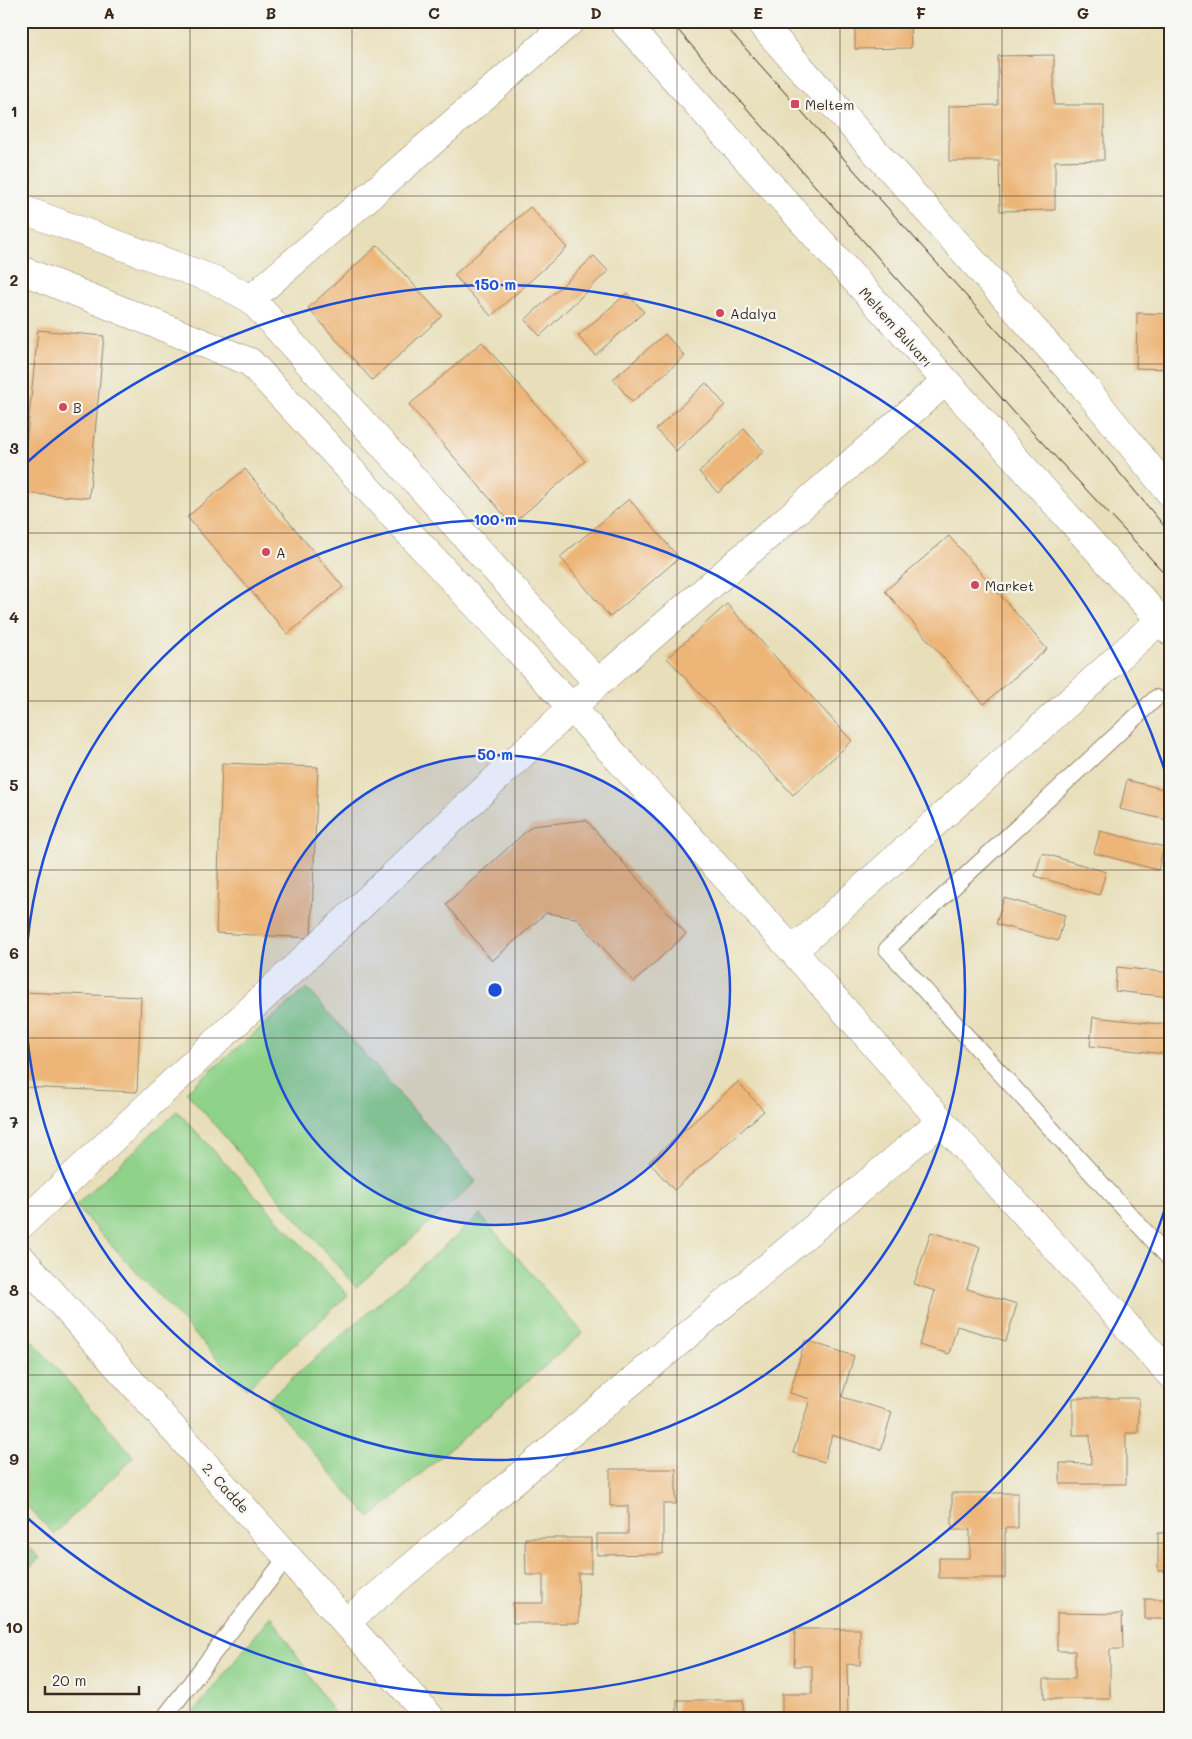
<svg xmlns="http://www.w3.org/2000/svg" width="1192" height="1739" viewBox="0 0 1192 1739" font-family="Mali,sans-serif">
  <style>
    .green { fill: #8fd28a; stroke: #657e54 }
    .building { fill: #edb577 }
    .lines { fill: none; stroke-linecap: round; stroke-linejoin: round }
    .lane-casing { stroke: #92846c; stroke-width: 18 }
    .street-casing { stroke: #92846c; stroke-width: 29 }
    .secondary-casing { stroke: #92846c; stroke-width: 29 }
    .primary-casing { stroke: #92846c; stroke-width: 29 }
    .lane { stroke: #fff; stroke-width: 16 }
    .street { stroke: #fff; stroke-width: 28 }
    .secondary { stroke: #fff; stroke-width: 28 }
    .primary { stroke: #fff; stroke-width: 28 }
    .tram { stroke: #3b2a1e; stroke-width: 1 }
    .grid { fill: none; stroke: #3b2a1e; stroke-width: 1; stroke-opacity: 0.55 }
    .ring { fill: none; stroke: #1d4ed8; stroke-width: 2.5 }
    .poi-dot { fill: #d1495b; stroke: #f6f6f2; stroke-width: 2 }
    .labels { text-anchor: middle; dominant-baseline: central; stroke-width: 4.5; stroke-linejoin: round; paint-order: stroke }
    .poi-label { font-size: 14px; fill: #3b2a1e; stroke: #f6f6f2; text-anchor: start }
    .street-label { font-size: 14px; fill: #3b2a1e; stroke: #f6f6f2 }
    .centre { fill: #1d4ed8; stroke: #f6f6f2; stroke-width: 2.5 }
    .ring-label { font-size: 15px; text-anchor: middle; font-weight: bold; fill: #1d4ed8; stroke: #f6f6f2; stroke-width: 4.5; stroke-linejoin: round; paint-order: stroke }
    .neatline { fill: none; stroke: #3b2a1e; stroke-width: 2 }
    .grid-label { font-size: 16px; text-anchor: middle; font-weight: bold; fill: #3b2a1e }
  </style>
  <rect width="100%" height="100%" fill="#f6f6f2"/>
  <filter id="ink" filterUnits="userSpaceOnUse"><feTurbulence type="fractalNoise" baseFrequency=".02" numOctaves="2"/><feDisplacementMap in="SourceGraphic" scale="10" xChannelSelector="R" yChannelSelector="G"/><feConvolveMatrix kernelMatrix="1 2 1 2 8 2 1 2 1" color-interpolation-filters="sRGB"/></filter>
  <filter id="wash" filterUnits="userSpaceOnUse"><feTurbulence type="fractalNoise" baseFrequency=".0096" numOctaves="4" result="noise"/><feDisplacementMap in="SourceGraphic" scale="20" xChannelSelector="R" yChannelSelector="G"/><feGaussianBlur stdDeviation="1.12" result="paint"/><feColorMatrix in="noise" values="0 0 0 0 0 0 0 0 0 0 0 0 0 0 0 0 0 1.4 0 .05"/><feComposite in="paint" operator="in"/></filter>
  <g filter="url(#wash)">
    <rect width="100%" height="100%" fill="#e8dfba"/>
    <path class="green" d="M307,988L476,1182L356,1287L186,1092Z
      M177,1111L348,1295L246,1389L75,1206Z
      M480,1215L583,1333L370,1518L267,1400Z
      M21,1328L134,1457L54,1534L21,1500Z
      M21,1539L40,1558L21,1576Z
      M271,1616L337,1718H189Z"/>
    <g id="blocks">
      <path class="building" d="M855,21H910L911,48L855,49Z
        M1054,55V105H1104V160L1055,161V210L1000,211L999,161H949V106L998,105V56Z
        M530,207L567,248L491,316L454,275Z
        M378,245L442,316L372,380L308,308Z
        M594,256L608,271L540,336L525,320Z
        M627,293L644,312L595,355L578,336Z
        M1137,313L1171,314V369L1136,368Z
        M38,330L104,336L89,498L21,493Z
        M665,334L685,356L632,402L613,379Z
        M482,342L585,461L512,524L409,405Z
        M706,383L725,405L676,451L656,429Z
        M744,429L764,451L718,493L699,472Z
        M245,469L343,587L288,634L187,517Z
        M629,499L679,558L610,617L560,557Z
        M949,536L1047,649L984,704L885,591Z
        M727,604L852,741L793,795L667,658Z
        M222,763L318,767L311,938L216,933Z
        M1127,780L1171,791V821L1120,809Z
        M586,820L686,934L634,982L576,918L546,913L492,961L446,904L532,826Z
        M1100,831L1164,847L1158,870L1094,853Z
        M1042,853L1106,872L1099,895L1035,876Z
        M1004,898L1065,915L1058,941L996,924Z
        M1170,932H1171V950H1167Z
        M1117,967L1171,973V997L1115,991Z
        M21,992L141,997L137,1092L21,1087Z
        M1093,1017L1169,1025L1166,1054L1090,1046Z
        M738,1082L764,1111L674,1190L649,1162Z
        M931,1232L980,1247L967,1289L1017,1304L1006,1341L957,1326L949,1354L919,1345L935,1291L914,1284Z
        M805,1340L854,1356L842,1397L892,1412L881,1450L832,1435L824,1462L793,1453L810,1399L790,1393Z
        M1073,1398H1139L1138,1433H1126V1484H1060V1463L1091,1464L1090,1435H1073Z
        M610,1469H676V1504H663V1554L597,1555V1534H628V1506H610Z
        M952,1493H1018V1528H1005V1578H939V1558H970V1530H952Z
        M1158,1533H1171V1571H1158Z
        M525,1538H591V1573H578L579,1623H513V1603H543V1575H526Z
        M1145,1599H1171V1619H1145Z
        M1057,1613L1122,1614L1123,1649H1110V1699H1044V1679H1075V1651H1057Z
        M795,1629H860V1665L847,1664L848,1715H782V1694H812V1666H794Z
        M677,1700H743V1718H677Z"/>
    </g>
  </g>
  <g filter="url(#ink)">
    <use href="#blocks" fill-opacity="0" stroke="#92846c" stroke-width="1"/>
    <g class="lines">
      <g class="lane-casing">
        <path id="lane" d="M1156,698L887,949L1171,1260
          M164,1718L287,1557"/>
      </g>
      <g class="street-casing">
        <path id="street" d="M21,209L215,280L251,299L598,683
          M21,270L250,362L572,708L793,951L941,1121L1171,1375
          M251,299L571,21
          M793,951L1160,620
          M21,1225L598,683L945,382
          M345,1623L941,1121"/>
      </g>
      <g class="secondary-casing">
        <path id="secondary" d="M21,1258L431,1718"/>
      </g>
      <g class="primary-casing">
        <path id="primary" d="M623,21L1171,632
          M759,21L1083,385L1171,494"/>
      </g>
      <use href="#lane" class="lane"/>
      <use href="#street" class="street"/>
      <use href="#secondary" class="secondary"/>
      <use href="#primary" class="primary"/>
      <path class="tram" d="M670,21L1019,418L1171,580
        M721,21L1050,390L1171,534"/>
    </g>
  </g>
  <path class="grid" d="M190,21V1718M352,21V1718M515,21V1718M677,21V1718M840,21V1718M1002,21V1718M21,196H1171M21,364H1171M21,533H1171M21,701H1171M21,870H1171M21,1038H1171M21,1206H1171M21,1375H1171M21,1543H1171"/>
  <circle cx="495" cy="990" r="235" fill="#1d4ed8" fill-opacity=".12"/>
  <g class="ring">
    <circle cx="495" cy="990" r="235"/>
    <circle cx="495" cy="990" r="470"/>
    <path d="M1169 1196A705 705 0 0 1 23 1514M23 466A705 705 0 0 1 1169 784"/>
  </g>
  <g class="poi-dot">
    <rect x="790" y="99" width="10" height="10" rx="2.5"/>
    <circle cx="720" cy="313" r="5"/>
    <circle cx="63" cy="407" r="5"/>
    <circle cx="266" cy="552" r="5"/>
    <circle cx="975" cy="585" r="5"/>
  </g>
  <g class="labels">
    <g class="poi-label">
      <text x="805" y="104">Meltem</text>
      <text x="730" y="313">Adalya</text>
      <text x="73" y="407">B</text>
      <text x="276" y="552">A</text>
      <text x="985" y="585">Market</text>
    </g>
    <g class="street-label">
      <text transform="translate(896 327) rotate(48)">Meltem Bulvarı</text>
      <text transform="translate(226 1488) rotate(48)">2. Cadde</text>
    </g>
  </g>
  <circle cx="495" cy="990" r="8" class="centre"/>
  <g class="ring-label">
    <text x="495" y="290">150 m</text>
    <text x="495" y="525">100 m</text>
    <text x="495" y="760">50 m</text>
  </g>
  <rect width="1192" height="1739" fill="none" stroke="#f6f6f2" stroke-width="55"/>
  <path d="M45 1686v8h94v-8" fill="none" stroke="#3b2a1e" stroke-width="2.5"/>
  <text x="52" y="1686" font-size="15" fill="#3b2a1e" stroke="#f6f6f2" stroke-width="4" paint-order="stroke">20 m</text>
  <rect x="28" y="28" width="1136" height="1684" class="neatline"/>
  <g class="grid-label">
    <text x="109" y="19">A</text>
    <text x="271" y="19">B</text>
    <text x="434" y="19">C</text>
    <text x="596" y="19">D</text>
    <text x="758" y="19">E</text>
    <text x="921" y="19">F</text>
    <text x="1083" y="19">G</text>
    <text x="14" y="117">1</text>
    <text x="14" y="286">2</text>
    <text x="14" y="454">3</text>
    <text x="14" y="623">4</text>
    <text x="14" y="791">5</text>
    <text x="14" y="959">6</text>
    <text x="14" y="1128">7</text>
    <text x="14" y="1296">8</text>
    <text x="14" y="1465">9</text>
    <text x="14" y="1633">10</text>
  </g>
</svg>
